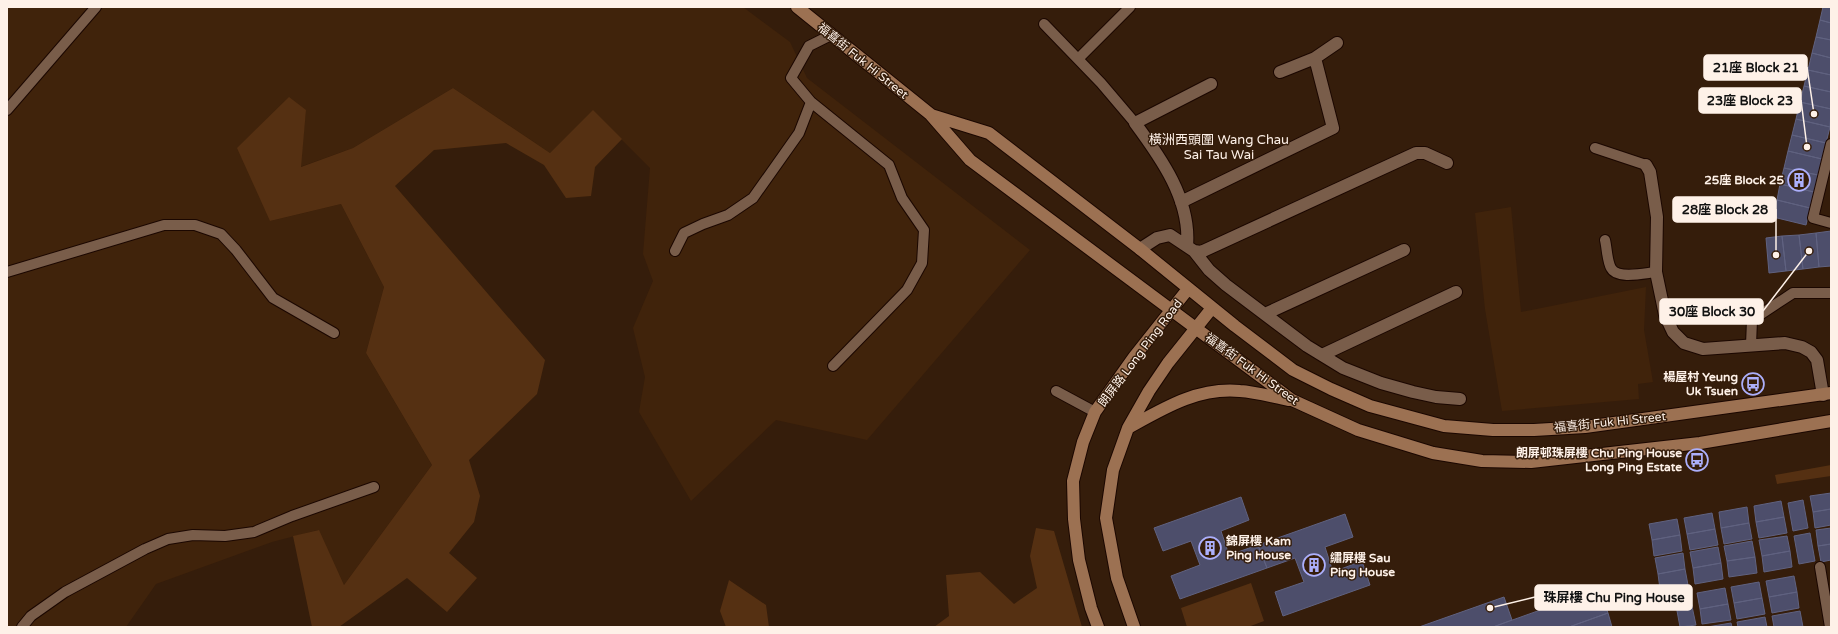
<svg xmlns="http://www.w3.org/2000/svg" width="1838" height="634" viewBox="0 0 1838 634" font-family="'Varela Round','Noto Sans TC',sans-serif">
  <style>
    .built { fill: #40230b }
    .green { fill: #553012 }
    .building { fill: #4d4e6b; stroke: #606280 }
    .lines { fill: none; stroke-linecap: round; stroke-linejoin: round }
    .lane-casing { stroke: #1b0700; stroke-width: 12 }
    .street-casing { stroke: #1b0700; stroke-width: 14 }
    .secondary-casing { stroke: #1b0700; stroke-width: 14 }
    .lane { stroke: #795d4a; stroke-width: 10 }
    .street { stroke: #795d4a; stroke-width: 12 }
    .secondary { stroke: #9c7152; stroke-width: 12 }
    .labels { text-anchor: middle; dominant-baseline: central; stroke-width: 3; stroke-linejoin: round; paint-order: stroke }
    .street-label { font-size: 12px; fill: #fef1e8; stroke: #351d0b }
    .poi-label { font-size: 12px; font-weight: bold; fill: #fef1e8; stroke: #351d0b; text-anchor: end }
    .neighbourhood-label { font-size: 13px; fill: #fef1e8; stroke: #351d0b }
    .leader { fill: none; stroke: #fef1e8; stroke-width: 1.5 }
    .callout-dot { fill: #fef1e8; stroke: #351d0b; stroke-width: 1.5 }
    .callout { fill: #fef1e8; stroke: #fef1e8; stroke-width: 1.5 }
    .callout-label { font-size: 13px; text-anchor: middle; font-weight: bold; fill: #111 }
  </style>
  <rect width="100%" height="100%" fill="#351d0b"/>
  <path class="built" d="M7,7H743L790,42L807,78L1030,250L867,440L776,420L691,501L639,412L645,377L633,328L653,281L643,254L650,168L593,111L550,153L453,88L353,148L300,167L306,110L270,221L341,204L384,287L366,353L432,465L344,585L318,530L272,542L156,584L126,627H7Z
    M1511,207L1521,312L1646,287L1644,330L1653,382L1638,384L1639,399L1502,411L1485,309L1475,213Z"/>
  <path class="green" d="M453,88L550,153L593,110L622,139L595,167L591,196L566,198L544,165L506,143L434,150L395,186L545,360L537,394L469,460L480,496L474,522L449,553L477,578L447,612L407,578L339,627H312L293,536L319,530L344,585L432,465L366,353L384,287L341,204L270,221L237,148L289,97L306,110L301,167L353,148Z
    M1831,465V476L1777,484L1775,475Z
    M1036,528L1054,531L1082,627H934L949,616L946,575L980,572L1014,604L1037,588L1030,556Z
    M729,580L766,605L769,627H726L720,611Z
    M1251,583L1264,621L1248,627H1187L1181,608Z"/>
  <path class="building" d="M1823,7H1831V23L1820,20Z
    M1820,20L1831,23V40L1816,37Z
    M1816,37L1831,40V58L1812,53Z
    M1812,53L1831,58V75L1808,70Z
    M1808,70L1831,75V92L1804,86Z
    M1804,86L1831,92V109L1800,102Z
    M1800,102L1831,109L1830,127L1796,119Z
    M1796,119L1830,127L1826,143L1792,135Z
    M1792,135L1826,143L1822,159L1788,151Z
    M1788,151L1822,159L1818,175L1784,168Z
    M1784,168L1818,175L1814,192L1780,184Z
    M1780,184L1814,192L1810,208L1777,200Z
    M1777,200L1810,208L1806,225L1773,217Z
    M1831,231V266L1819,267L1816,233Z
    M1816,233L1819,267L1803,269L1799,235Z
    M1799,235L1803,269L1786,271L1782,236Z
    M1782,236L1786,271L1769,273L1766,238Z
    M1831,493V509L1813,512L1810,496Z
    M1241,497L1249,520L1221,531L1229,555L1258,545L1267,568L1180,599L1171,576L1200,565L1191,541L1163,551L1154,528Z
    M1803,500L1808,528L1793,531L1788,503Z
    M1781,501L1784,517L1756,522L1754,506Z
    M1747,507L1749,523L1721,528L1719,512Z
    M1831,509V525L1815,528L1813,512Z
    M1712,513L1715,529L1687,534L1684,518Z
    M1345,514L1353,537L1325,547L1333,572L1362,561L1370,585L1283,616L1275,592L1304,582L1295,558L1267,568L1258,545Z
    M1784,517L1787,533L1759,538L1756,522Z
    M1677,519L1680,535L1652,540L1649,524Z
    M1749,523L1752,539L1724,544L1721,528Z
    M1831,528V544L1818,546L1816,530Z
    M1715,529L1718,545L1690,550L1687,534Z
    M1810,533L1815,561L1799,564L1794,536Z
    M1680,535L1682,551L1654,556L1652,540Z
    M1787,536L1790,551L1762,556L1759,540Z
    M1752,541L1755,557L1727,561L1724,546Z
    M1831,544V560L1821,562L1818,546Z
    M1718,547L1721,563L1693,568L1690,552Z
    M1790,551L1792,567L1764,572L1762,556Z
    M1683,553L1685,569L1658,574L1655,558Z
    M1755,557L1757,573L1729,577L1727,561Z
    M1721,563L1723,579L1695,584L1693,568Z
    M1685,569L1688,585L1660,589L1658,574Z
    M1794,576L1797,592L1769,597L1766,581Z
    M1759,582L1762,598L1734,603L1731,587Z
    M1725,588L1728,604L1700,609L1697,593Z
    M1599,589L1608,613L1569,627H1493Z
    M1797,592L1799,608L1772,613L1769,597Z
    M1504,597L1512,620L1493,627H1419Z
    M1690,597L1696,625L1680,627L1675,600Z
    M1762,598L1765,614L1737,619L1734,603Z
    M1728,604L1731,620L1702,624L1700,609Z
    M1800,611L1803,627H1774L1772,616Z
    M1608,613L1612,627H1569Z
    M1765,617L1767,627H1738L1737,622Z
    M1731,623L1732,627H1707Z"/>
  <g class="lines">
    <g class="lane-casing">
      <path id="lane" d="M1044,24L1101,83L1135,123
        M831,35L809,46L791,78L811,102L889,165L902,198L924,230L922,263L907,290L833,366
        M1078,59L1130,7
        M7,110L96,7
        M1831,144L1813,218L1831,223
        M1595,148L1646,165
        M1605,240C1607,248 1607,261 1611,268C1617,280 1645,273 1656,272
        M675,251L684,233L703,224L728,215L753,198L799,133L811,102
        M7,272L164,225H195L221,234L236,250L273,298L334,333
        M1751,345L1752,320L1793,293H1831
        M1056,391L1095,412
        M1820,567L1830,627
        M22,627L31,616L65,592L145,549L168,539L193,535L225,536L254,532L292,516L374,487"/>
    </g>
    <g class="street-casing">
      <path id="street" d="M1280,72L1315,58L1337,43
        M1646,165L1650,172L1657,217L1656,272L1665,315L1673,332L1684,343L1703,349L1785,343L1802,347L1811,352L1817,360L1823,395
        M1181,202L1333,128L1315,58
        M1187,246C1191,200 1161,158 1135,123L1211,84
        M1140,249L1157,238L1170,235L1194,251L1209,270L1226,285L1307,346L1343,368L1381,383L1413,392L1436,397L1460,399
        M1194,251L1201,252L1416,153H1425L1447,163
        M1265,314L1404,250
        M1322,355L1456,292"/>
    </g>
    <g class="secondary-casing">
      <path id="secondary" d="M797,7L930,114L970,160L1292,400L1358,430L1433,453L1482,461L1531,462L1700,443L1831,421
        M931,115L989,133L1140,249L1235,326L1293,370L1331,389L1370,406L1444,426L1493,430H1534L1585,427L1831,393
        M1128,428C1164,408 1198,387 1240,391C1256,392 1273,397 1289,400
        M1098,627L1091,608L1079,560L1074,519L1073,481L1083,442L1095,412L1134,357L1188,289
        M1134,627L1117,578L1106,518L1113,470L1128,428L1149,391L1168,363L1212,308"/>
    </g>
    <use href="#lane" class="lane"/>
    <use href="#street" class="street"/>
    <use href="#secondary" class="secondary"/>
  </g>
  <defs>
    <g id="building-ring" transform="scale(1.15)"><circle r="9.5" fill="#351d0b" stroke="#acaffb" stroke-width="1.5"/><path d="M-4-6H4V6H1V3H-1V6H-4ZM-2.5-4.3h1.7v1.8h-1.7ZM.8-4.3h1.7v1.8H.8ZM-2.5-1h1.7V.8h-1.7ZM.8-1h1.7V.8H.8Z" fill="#acaffb"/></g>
    <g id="bus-ring" transform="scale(1.15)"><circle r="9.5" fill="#351d0b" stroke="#acaffb" stroke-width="1.5"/><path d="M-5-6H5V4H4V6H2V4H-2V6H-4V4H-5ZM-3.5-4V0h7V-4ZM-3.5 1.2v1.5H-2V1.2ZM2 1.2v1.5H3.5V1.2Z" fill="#acaffb"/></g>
  </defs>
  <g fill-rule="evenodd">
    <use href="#building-ring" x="1799" y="180"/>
    <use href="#bus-ring" x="1753" y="384"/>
    <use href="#bus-ring" x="1697" y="460"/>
    <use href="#building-ring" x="1210" y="548"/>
    <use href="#building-ring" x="1314" y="565"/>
  </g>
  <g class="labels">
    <g class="street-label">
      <text transform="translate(863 61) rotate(39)">福喜街 Fuk Hi Street</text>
      <text transform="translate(1140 353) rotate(-53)">朗屏路 Long Ping Road</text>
      <text transform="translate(1252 369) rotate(36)">福喜街 Fuk Hi Street</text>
      <text transform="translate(1610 422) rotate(-6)">福喜街 Fuk Hi Street</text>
    </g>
    <g class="poi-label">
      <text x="1784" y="180">25座 Block 25</text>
      <text x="1738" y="377">楊屋村 Yeung<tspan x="1738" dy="14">Uk Tsuen</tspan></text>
      <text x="1682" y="453">朗屏邨珠屏樓 Chu Ping House<tspan x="1682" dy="14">Long Ping Estate</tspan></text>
      <text x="1226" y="541" text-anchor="start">錦屏樓 Kam<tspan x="1226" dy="14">Ping House</tspan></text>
      <text x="1330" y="558" text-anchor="start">繡屏樓 Sau<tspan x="1330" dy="14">Ping House</tspan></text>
    </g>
    <g class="neighbourhood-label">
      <text x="1219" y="140">橫洲西頭圍 Wang Chau<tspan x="1219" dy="15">Sai Tau Wai</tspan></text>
    </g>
  </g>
  <path class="leader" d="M1814 114L1807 67M1807 147L1801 100M1776 255L1776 209M1809 251L1763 311M1490 608L1535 597"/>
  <g class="callout-dot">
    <circle cx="1814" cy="114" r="4"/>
    <circle cx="1807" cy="147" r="4"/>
    <circle cx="1776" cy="255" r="4"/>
    <circle cx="1809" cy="251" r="4"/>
    <circle cx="1490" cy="608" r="4"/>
  </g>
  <g class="callout">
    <rect x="1704" y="55" width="103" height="25" rx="4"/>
    <rect x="1699" y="88" width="102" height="25" rx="4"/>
    <rect x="1673" y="197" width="103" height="25" rx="4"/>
    <rect x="1660" y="299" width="103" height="25" rx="4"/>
    <rect x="1535" y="585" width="157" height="25" rx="4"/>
  </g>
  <g class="callout-label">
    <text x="1756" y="72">21座 Block 21</text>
    <text x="1750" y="105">23座 Block 23</text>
    <text x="1725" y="214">28座 Block 28</text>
    <text x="1712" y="316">30座 Block 30</text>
    <text x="1614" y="602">珠屏樓 Chu Ping House</text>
  </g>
  <rect width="1838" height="634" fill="none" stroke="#fef1e8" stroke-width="16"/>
</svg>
